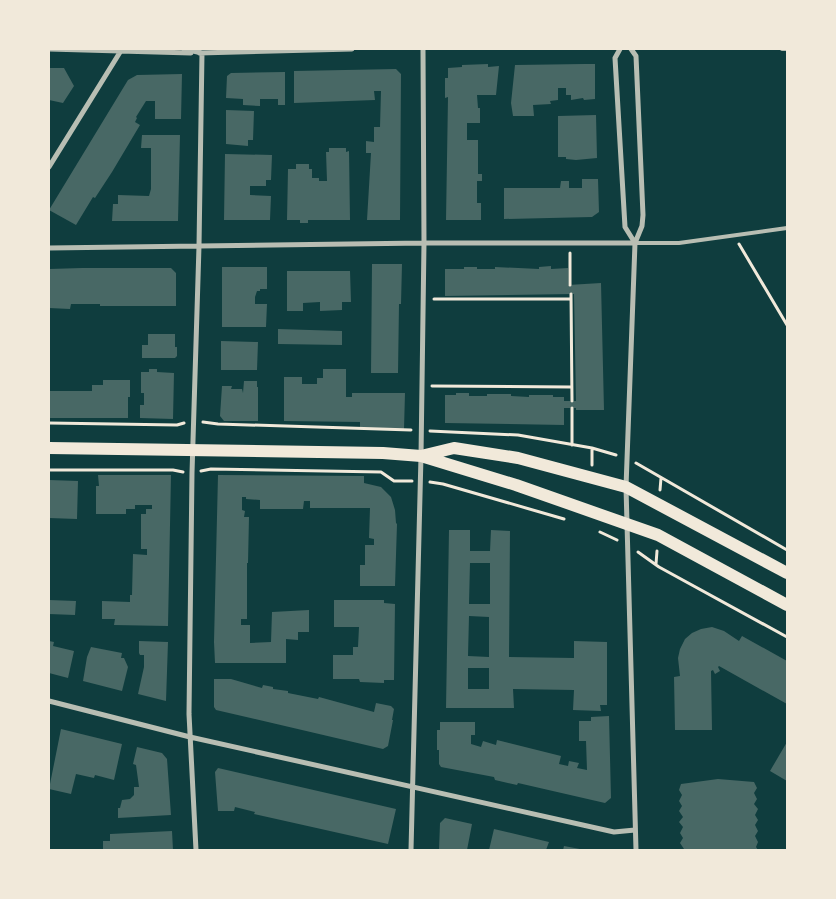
<svg xmlns="http://www.w3.org/2000/svg" width="836" height="899" viewBox="0 0 836 899" font-family="Merriweather,serif">
  <style>
    .building { fill: #486865; fill-rule: evenodd }
    .lines { fill: none; stroke-linecap: round; stroke-linejoin: round }
    .path { stroke: #f1e9da; stroke-width: 3 }
    .service { stroke: #b8beb3; stroke-width: 4 }
    .minor { stroke: #b8beb3; stroke-width: 5 }
    .primary { stroke: #f1e9da; stroke-width: 12 }
  </style>
  <rect width="100%" height="100%" fill="#0f3d3e"/>
  <path class="building" d="M488,64V67L499,66L496,95H477L478,108H480V123H467V140H478V174H482V181H477V203H481V220H446L448,97L445,98V78H448V68L462,67V65Z
    M584,64H595V99L584,100L583,98L571,100V95H566V88H558V100L550,101L551,104L533,105L534,116H513L511,103L515,65Z
    M49,68H64L74,86L63,103L49,100Z
    M396,69L401,74L400,220H367L371,153H366V141L374,142V127H380L381,91H374L375,100L294,103V71Z
    M285,72V105H278V99H260V106L243,105V99L226,98L227,76L231,73Z
    M182,74L181,119H155V101H146L136,117L137,118L135,122L140,125L112,172L95,198L93,197L76,225L49,210L128,80L137,75Z
    M226,110L254,111L253,140H248V146L226,144Z
    M596,115L597,158L576,160L566,159V157H558V116Z
    M142,135H180L178,221H112L113,204H118V195L149,196L151,189V148H141Z
    M329,148H346V152L349,151L350,220H308V223H300V220H287L288,169H296V164H309V169H312V178H319V181H327L326,152H329Z
    M225,154L272,155L271,180H266V186H250V195L271,196L270,220H224Z
    M582,179H598L599,212L592,217L504,219V188H560L561,181H569V188H582Z
    M372,264H402L401,304H399L398,373H371Z
    M551,266V269L568,268V285L601,283L604,410H576V408H564V425L445,423V395H456V393H469V396H487V394H511V396L529,397V395H553V397H564V401H576L574,294L445,296V269H464V267H477V269H495V267L539,269V267Z
    M222,267H267V289H260V291H257L255,297V304H267L266,327H222Z
    M82,268H171L176,273V306H100V304H71L70,309L49,308V269Z
    M287,271H350L351,302H342V310L320,311V302L303,303V311H287Z
    M278,329L342,331V345L278,344Z
    M148,334H175V347H177V356L175,358H142V345H148Z
    M221,341L258,342L257,370H221Z
    M149,369H157V372L174,373L173,419L140,418V405H144V393H141V372H149Z
    M323,369H346V397H352V393H405L404,429L360,428V422L284,421V377H302V384H317V378H323Z
    M103,380H130V397H128V418H49V391H92V385H103Z
    M244,381H257V387H258V421H224L220,416L222,386H232L231,389H242L243,393Z
    M98,475H171L168,626L114,625L115,619H102V601L130,602V595H132L133,554L147,555V549H141V514H146V509H152V505H135V509H126V514H96V486H99Z
    M218,475L364,476V483L381,487L391,497L395,510L396,523L397,524L395,586H360V565H365V545H374V539L369,538L370,508H310V501H304L303,509H260V500L246,499V497H242V510L245,511L244,517H249L248,563H247V619H241V625H250V643L271,642L272,612L309,610V632H298V640L286,639V663H215L214,642Z
    M49,480L78,481L77,519L49,518Z
    M449,530H470V551H490L491,530L510,531L509,657L574,658V641L607,642V705H600L601,711L573,710L574,690L513,689L514,708H446ZM470,563H490V604H469ZM469,616L489,617V657L468,656ZM468,668H489V689H468Z
    M49,600L76,601L75,615L49,614Z
    M334,600H384V603L395,604L394,680H384V683L360,682L359,679H333V655H353V647H358L359,627H334Z
    M712,627L724,631L739,641L742,636L787,661V704L719,666L718,667L720,671L715,674L713,670L711,671L712,730H675L674,677L680,676L678,658L680,649L685,639L692,633L701,629Z
    M49,641L54,642L53,646L74,651L68,678L49,673Z
    M139,641L168,642L166,701L138,694L144,667V655H140L139,653Z
    M91,647L122,653L121,658H124L128,667L122,691L83,681L87,657Z
    M214,679H231L262,688L263,685L273,687V689L288,691V693L318,699L319,697L374,712L376,703L391,706L394,709L392,720H393L388,746L383,749L216,710L214,707Z
    M609,716L611,798L605,803L518,783L517,785L495,780L494,777L441,767L439,764V750H437V730H440V722H475V735H471V744L481,747L483,741L496,745L497,740L561,756L559,764L568,766L569,761L579,763L577,768L587,770L586,741H579V721H591V717Z
    M61,729L122,744L114,780L95,775L94,778L76,774L71,794L49,789Z
    M787,742V781L770,771Z
    M137,747L162,753L167,759L171,815L118,818V808H120L122,800L130,799L134,795V787H139L136,765L133,764Z
    M218,768L396,809L388,844L254,814L255,812L235,807L234,811H218L215,772Z
    M718,779L754,782L757,788L754,793L757,799L754,804L758,809L755,815L758,820L755,825L758,831L755,836L758,842L756,847L758,850H683L684,849L680,843L683,838L680,833L683,827L679,822L683,817L679,811L682,806L679,801L682,795L679,790L681,784Z
    M445,818L472,824L467,850H439L440,823Z
    M494,829L549,842L546,850H489Z
    M172,831L173,850H103V841H110V834Z
    M564,846L580,849V850H563Z"/>
  <g class="lines">
    <path class="path" d="M739,244L787,325
      M570,253V285
      M571,294L572,401
      M434,299H571
      M432,386L571,387
      M572,408V445
      M203,422L218,424L411,430
      M49,423L177,425L184,423
      M430,431L518,435L592,448L616,455
      M592,448V465
      M636,463L787,550
      M49,470H173L183,472
      M201,471L211,469L381,472L394,481H412
      M430,482L443,484L564,519
      M660,490L661,478
      M600,532L617,540
      M638,552L659,567L787,637
      M656,564L657,551"/>
    <path class="service" d="M782,49H787
      M635,243H679L787,228"/>
    <path class="minor" d="M49,49L191,53
      M184,49L202,53L199,246L192,473L189,714L196,850
      M620,49L615,58L625,227L635,243
      M631,49L636,56L643,215L642,226L635,243L626,487L636,850
      M199,53L352,49
      M49,167L122,49
      M49,248L424,243H635
      M49,701L190,737L614,832L635,830
      M411,850L421,456L424,243L423,49"/>
    <path class="primary" d="M49,448L383,453L421,456L516,485L658,535L787,605
      M421,456L454,448L518,458L626,487L787,573"/>
  </g>
  <rect width="836" height="899" fill="none" stroke="#f1e9da" stroke-width="100"/>
</svg>
